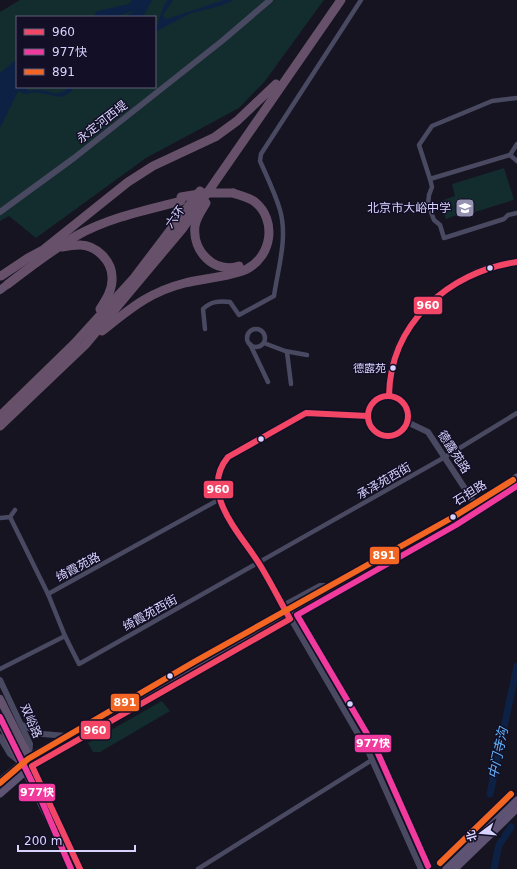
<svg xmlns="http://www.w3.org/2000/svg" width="517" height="869" viewBox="0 0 517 869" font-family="'DejaVu Sans','Noto Sans SC',sans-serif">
<rect width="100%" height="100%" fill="#161421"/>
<g fill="#132c2d" fill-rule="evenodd">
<path d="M20,0H324L265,81L239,108L146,158L36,238L9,216L0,221V12ZM17,17H155V87H17Z"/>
<path d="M504,168L514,200L462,216L460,211V214L446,219L443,210L458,206L443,209L441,201L455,196L452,184Z"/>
<path d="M162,701L170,711L100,752H93L88,743Z"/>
</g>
<g fill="#0d2144">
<path d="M132,0H152L143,17H123L135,11H133L114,17H93L97,11L129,4Z"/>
<path d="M168,0H173L163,15L164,18L167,19L224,0H234L220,6L191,13L155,32L164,5Z"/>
<path d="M17,59V87H26L27,90C31,91 35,90 40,90C54,92 57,98 69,87H73L72,91L62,97L34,92L26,94L18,91L0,128V73Z"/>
</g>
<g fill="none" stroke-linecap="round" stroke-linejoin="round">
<g stroke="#0d2144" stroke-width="7">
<path d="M490,794L517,666"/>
<path d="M494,869L499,845L511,827"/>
</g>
<g stroke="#4a4962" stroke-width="4.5">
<path d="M517,98L492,101L432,126L419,145L430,179L510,155L517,144"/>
<path d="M510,155L517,161"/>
<path d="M430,179L432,187L429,195L428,204L434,220L440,225L444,238L504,219L508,215L517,213"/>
<path d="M205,329L203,309C211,301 219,301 230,302L239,315L274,296C278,268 288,238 280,210C275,193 267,177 260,161L261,154L361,0"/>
<circle cx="256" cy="338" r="9"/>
<path d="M264,343L285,351L307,355"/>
<path d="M250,344L268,382"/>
<path d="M287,352L291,384"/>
<path d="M10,517L48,594"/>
<path d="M0,518L10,517L15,510"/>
<path d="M65,636L79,664L445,457L517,413"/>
<path d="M0,669L65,636L48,594L220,499"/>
<path d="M198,869L372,760"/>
</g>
<g stroke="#4a4962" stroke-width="6">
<path d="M0,212L74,158L222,41L270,0"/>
<path d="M389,396C389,382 390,367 395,354C412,308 467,264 517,262"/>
<circle cx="388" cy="416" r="20"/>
<path d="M368,416L306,413L300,415L228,457C221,466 217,474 217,485C217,506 247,546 259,564L369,753L421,869"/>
<path d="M407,422L428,432L475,504"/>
<path d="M283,606L320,586H331"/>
<path d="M0,680L30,744L29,756"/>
<path d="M22,725L43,734L66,736"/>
<path d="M0,737L10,754L20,762"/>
</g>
<g stroke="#575674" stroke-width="7">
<path d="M32,766L80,869"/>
<path d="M25,771L73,869"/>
</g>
<g stroke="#5e5373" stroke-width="7">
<path d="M0,781L29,757L452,518L517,477"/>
<path d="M0,794L32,766L198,669L459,523L517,487"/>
<path d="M446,869L517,800"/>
<path d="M455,869L517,809"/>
</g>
<g stroke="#62526e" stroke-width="8">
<path d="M0,290L8,284"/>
<path d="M0,699L29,757"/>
<path d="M0,721L21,763"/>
</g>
<g stroke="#67516a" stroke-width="9">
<path d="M206,203C202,210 196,218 195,226C192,251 214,274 239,266"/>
<path d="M62,247C67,246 74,245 80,245C96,245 112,261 112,277C113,289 106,300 100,309"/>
<path d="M1,276L28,258L43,250L128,182L153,166L215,137L237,121L276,84"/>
<path d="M8,284C30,267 52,250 76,236C108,218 146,210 181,201"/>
<path d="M102,331C130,309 149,292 185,283C201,279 234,276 247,269C272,256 277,220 255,202C248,197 241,196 233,193"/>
<path d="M0,416L74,344L134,278L200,191"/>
<path d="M0,426L85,345L183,228L341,0"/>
</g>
<path stroke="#67516a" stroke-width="9" d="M181,197L205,193H233"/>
<defs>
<g id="bus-1">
<path d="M389,396C390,324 448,272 517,262"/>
<circle cx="388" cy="416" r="20"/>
<path d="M80,869L32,766L290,619C280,601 271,583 260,565C241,534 198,493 228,457L306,413L368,416"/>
</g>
<g id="bus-2">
<path d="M0,717L43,804L71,869"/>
<path d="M428,866L376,749L297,615L456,525L517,486"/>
</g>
<g id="bus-3">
<path d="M0,783L28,759L194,662L455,516L513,480"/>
<path d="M440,863L511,794"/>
</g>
</defs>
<use href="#bus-1" stroke="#130f26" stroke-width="9"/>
<use href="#bus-2" stroke="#130f26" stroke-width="9"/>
<use href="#bus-3" stroke="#130f26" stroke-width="9"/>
<use href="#bus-1" stroke="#f34667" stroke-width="6"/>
<use href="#bus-2" stroke="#f13a9d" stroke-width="6"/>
<use href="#bus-3" stroke="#f26522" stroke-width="6"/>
</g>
<defs>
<symbol id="school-square" viewBox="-11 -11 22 22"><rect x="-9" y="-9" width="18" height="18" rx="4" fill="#9591b1" stroke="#130f26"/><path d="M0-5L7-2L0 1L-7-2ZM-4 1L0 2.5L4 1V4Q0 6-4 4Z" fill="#fff"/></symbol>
</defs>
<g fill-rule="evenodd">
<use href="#school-square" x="454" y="197" width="22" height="22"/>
</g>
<g fill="#d9d4ff" stroke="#130f26" stroke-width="1.5">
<circle cx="490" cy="268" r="3.5"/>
<circle cx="393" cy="368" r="3.5"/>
<circle cx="261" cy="439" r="3.5"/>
<circle cx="453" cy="517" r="3.5"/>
<circle cx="170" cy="676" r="3.5"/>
<circle cx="350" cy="704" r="3.5"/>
</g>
<g text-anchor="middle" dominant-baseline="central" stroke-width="3" stroke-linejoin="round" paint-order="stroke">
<g font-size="11" fill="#d9d4ff" stroke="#130f26" text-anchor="end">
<text x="386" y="368">德露苑</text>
</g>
<g font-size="12" fill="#d9d4ff" stroke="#130f26">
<text transform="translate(102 122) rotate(-38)">永定河西堤</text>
<text transform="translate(175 217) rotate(-54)">六环</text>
<text transform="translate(454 452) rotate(57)">德露苑路</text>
<text transform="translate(384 481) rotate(-30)">承泽苑西街</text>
<text transform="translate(470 493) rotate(-32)">石担路</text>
<text transform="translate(78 567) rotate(-28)">绮霞苑路</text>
<text transform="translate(150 613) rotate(-29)">绮霞苑西街</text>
<text transform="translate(31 721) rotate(67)">双峪路</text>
</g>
<g font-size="12" fill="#d9d4ff" stroke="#130f26" text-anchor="end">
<text x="451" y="208">北京市大峪中学</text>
</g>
<g font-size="13" font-style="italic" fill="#62b6ff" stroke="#130f26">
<text transform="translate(498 753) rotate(-78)">中门寺沟</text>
</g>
</g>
<g stroke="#130f26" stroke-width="1.5">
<rect x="413" y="296" width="30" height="19" rx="4" fill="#f34667"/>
<rect x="203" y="480" width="31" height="19" rx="4" fill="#f34667"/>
<rect x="369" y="546" width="31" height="19" rx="4" fill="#f26522"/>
<rect x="110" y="693" width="30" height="19" rx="4" fill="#f26522"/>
<rect x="80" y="720" width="31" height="20" rx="4" fill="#f34667"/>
<rect x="354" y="734" width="38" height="19" rx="4" fill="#f13a9d"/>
<rect x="18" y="783" width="38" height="19" rx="4" fill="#f13a9d"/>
</g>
<g font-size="11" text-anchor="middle" font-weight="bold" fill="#fff">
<text x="428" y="309">960</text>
<text x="218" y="493">960</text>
<text x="384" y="559">891</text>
<text x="125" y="706">891</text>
<text x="95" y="734">960</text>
<text x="373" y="747">977快</text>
<text x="37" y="796">977快</text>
</g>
<rect x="16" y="16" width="140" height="72" fill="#130f26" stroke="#625e7d"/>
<rect x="24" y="29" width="20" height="6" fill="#f34667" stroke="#625e7d"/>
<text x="52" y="36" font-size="12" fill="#d9d4ff">960</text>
<rect x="24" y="49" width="20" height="6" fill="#f13a9d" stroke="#625e7d"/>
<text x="52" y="56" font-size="12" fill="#d9d4ff">977快</text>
<rect x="24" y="69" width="20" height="6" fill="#f26522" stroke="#625e7d"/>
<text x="52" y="76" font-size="12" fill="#d9d4ff">891</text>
<g transform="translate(481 833) rotate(254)" stroke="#130f26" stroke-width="3" paint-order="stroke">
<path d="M0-3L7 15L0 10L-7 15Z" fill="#d9d4ff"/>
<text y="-6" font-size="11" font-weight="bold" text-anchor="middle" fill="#d9d4ff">北</text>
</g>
<path d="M18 845v6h117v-6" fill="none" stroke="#d9d4ff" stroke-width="2"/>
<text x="24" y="845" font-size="12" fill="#d9d4ff" stroke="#130f26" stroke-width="3" paint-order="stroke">200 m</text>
</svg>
